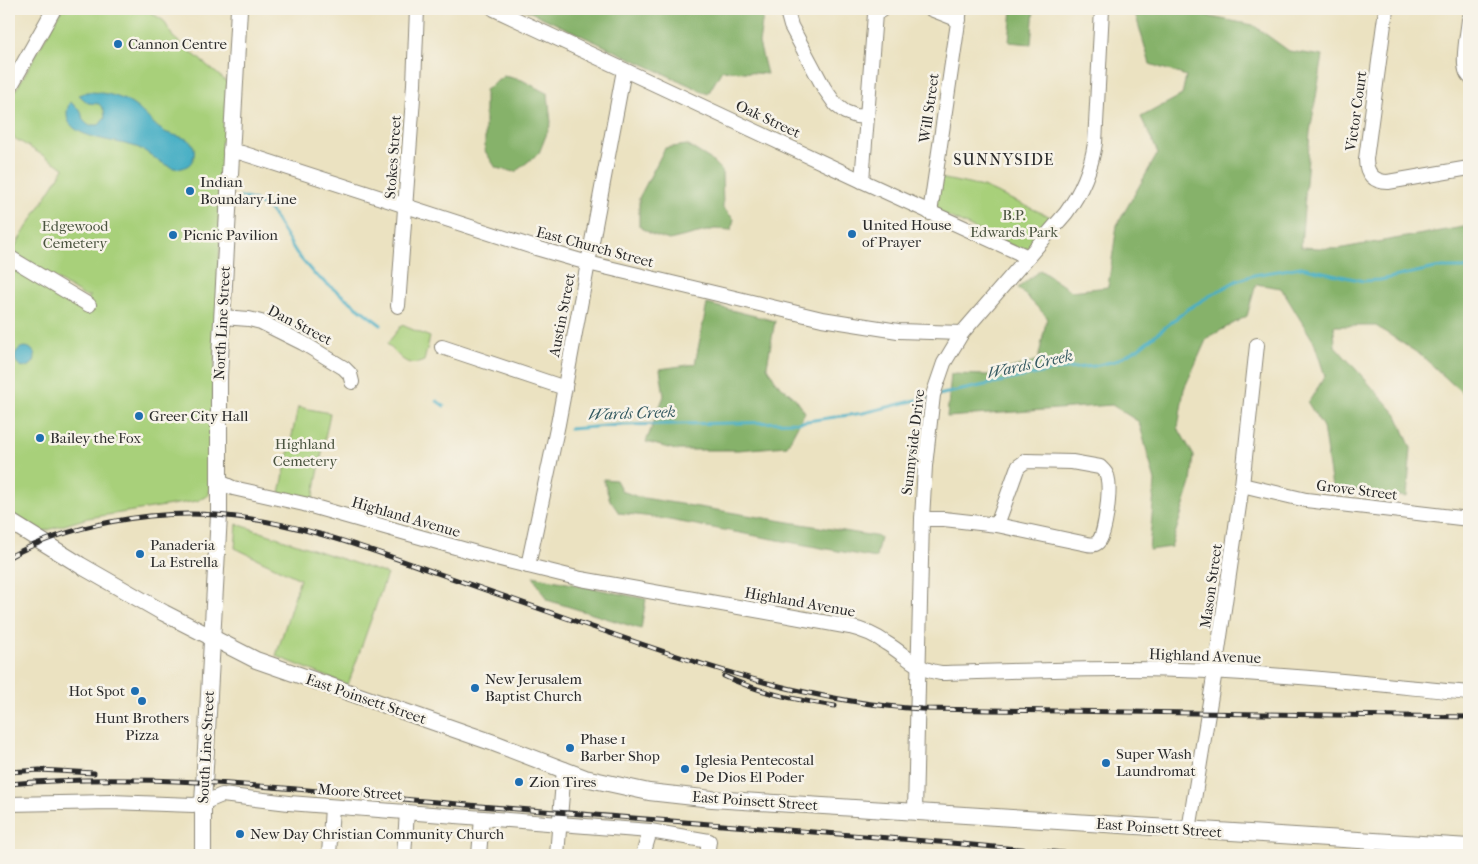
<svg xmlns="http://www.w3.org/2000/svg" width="1478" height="864" viewBox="0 0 1478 864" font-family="'IM FELL French Canon',serif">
<rect width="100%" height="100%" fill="#f7f3e8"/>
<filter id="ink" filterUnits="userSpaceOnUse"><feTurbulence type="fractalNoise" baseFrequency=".02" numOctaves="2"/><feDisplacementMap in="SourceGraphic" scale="10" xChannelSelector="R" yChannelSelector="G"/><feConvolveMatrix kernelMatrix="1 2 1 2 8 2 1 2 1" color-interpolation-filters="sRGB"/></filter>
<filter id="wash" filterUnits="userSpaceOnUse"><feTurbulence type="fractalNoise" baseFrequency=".0096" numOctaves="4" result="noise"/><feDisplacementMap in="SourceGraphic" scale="20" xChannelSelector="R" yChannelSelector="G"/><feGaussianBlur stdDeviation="1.12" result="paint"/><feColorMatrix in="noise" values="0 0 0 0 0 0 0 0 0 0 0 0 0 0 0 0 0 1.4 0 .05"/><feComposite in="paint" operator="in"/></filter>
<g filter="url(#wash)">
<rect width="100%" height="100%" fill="#ebe2c1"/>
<g fill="#a8d07a" stroke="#6a7e52">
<path d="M62,9H146L164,21L173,37L227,82L209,495L197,501L88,518L41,532L9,512V266L83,309L90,296H84L12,251L64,168L9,135V102Z"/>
<path d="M940,178L983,187L1051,217L1028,248L1019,249L934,210Z"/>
<path d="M402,325L430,337L424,361C406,369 400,356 387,344Z"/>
<path d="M298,407L330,413L313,499L280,493Z"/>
<path d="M237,524L387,574L348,685L276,656L300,579L235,548Z"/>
</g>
<g fill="#86b26a" stroke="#586e4a">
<path d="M524,9H704C724,13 743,9 764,9L759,43L767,74L722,70L708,94Z"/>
<path d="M1012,9H1034L1031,44L1009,42Z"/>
<path d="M1145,9H1193L1211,17L1253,25L1289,51L1323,56L1310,132L1301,247L1337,249L1469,226V399L1422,356L1376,326H1334L1335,346L1397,415L1411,448L1407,497L1332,487L1323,427L1308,403L1325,376L1314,342L1281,288L1256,284L1247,316L1207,338L1184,389L1178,428L1194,456L1191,483L1171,547L1149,550L1155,481L1139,422L1112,405L947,417L951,374L987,375L1038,360L1047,317L1018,288L1040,270L1071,291L1108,287L1117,225L1158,153L1141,117L1182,95L1186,76L1150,64L1135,13Z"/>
<path d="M504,76L522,80L548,94L551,123L539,153L515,172L496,168L485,151V90Z"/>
<path d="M687,145L710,159L722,171L723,208L734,219L731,230L715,229L669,240L651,234L639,226V198L665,148Z"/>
<path d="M707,304L775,321L767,366L776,382L795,398L805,412L787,446L738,450H676L646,442L664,396L660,369L695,364Z"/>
<path d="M603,479L616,480L622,491L638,497L880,537L876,558L653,517L619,513L610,500Z"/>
<path d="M533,576L646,599L641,629L547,600Z"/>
</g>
<g fill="#46afc5" stroke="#386d78">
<path d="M87,92C108,92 128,98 143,113C150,119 155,126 163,131C175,138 198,135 194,156C193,161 190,165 185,167C171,174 153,155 141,149C119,138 52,141 70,102L81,111L83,120L88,125H99L105,118L104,110L99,104L88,103L79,95Z"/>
<circle cx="25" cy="357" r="10"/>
</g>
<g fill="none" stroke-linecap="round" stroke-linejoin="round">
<g stroke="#46afc5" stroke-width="3">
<path d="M241,197L253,200L270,210L297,254L314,274L381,325"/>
<path d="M938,395L1055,370L1094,366L1115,361L1139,348L1188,309L1211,295L1236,281L1254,275L1301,267L1363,281L1380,280L1435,268H1469"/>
<path d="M437,401L444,406"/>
<path d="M570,429L619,425L800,422L863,413L929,397"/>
</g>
</g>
</g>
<g filter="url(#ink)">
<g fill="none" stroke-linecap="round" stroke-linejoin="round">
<defs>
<g id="minor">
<path d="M494,9L862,181L1028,257"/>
<path d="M790,9L788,15L791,26L824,88L836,105L845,112L856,116L867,117"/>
<path d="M931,9L959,20"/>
<path d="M1386,9L1366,159C1366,174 1374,182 1388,182L1469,168"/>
<path d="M1469,19C1468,32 1460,68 1469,76"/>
<path d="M9,89L54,9"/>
<path d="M230,151L242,153L536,248L588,263L822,319L898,331L962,333"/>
<path d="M862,181L875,14L883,9"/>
<path d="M930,213L960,9"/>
<path d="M9,257L89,305"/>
<path d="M398,306L414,84L417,9"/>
<path d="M222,317L249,319L261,322L303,343L344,368L350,374L352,382"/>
<path d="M442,347L565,388"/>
<path d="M1026,461L1072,462L1100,467C1103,470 1106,472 1107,476C1111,487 1106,534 1098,542C1095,545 1091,545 1087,544L997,525L1017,469L1019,466Z"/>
<path d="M218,481L233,488L304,504L480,554L581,579L850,627C863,630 875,635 886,643C908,656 914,669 941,673C1021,671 1100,667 1179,670C1276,673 1373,684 1469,693"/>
<path d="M1242,485L1306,500L1469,519"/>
<path d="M922,519H944L997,525"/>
<path d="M528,566L558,424L624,70"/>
<path d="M9,804L111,802L193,805L203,803L222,795L289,803L650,831L709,841L707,855"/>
<path d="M915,811L922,519L925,466L933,395L944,363L962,333L1066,213C1082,191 1091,170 1095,143L1102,9"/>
<path d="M1189,830L1215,671L1242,485L1257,345"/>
<path d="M329,855L332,807"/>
<path d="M404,855L407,812"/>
<path d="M479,855L482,818"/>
<path d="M557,855L564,769"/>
<path d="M643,855L650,831"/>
</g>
<g id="major">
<path d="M9,521L80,565L164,613L256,660L494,743L585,778L649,792L712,799L1469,847"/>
<path d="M203,855V803L219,515V376L239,9"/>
</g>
</defs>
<use href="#minor" stroke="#8b8676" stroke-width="16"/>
<use href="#major" stroke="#8b8676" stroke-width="18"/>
<use href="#minor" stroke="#fff" stroke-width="14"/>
<use href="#major" stroke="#fff" stroke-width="16"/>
<defs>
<g id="rail">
<path d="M9,557C68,525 149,510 216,515C292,520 366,548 437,573C498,594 560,616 621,637C719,671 818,703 922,709L1469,717"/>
<path d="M724,676C760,693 797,700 835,706"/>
<path d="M9,772L40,770L94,773"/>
<path d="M9,784C170,770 332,794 492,807C624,818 757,827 889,838C956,843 1023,850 1089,855"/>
</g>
</defs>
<use href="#rail" stroke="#2b2b2b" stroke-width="5"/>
<use href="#rail" stroke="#f7f3e8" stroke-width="3" stroke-dasharray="9" stroke-linecap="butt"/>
</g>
</g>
<g fill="#1f6fb2" stroke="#f7f3e8" stroke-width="2">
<circle cx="118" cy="44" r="5"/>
<circle cx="190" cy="191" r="5"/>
<circle cx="852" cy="234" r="5"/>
<circle cx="173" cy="235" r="5"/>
<circle cx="139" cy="416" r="5"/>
<circle cx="40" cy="438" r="5"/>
<circle cx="140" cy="554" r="5"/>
<circle cx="475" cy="688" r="5"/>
<circle cx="135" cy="691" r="5"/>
<circle cx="142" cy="701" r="5"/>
<circle cx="570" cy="748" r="5"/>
<circle cx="1106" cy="763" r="5"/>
<circle cx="685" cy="769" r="5"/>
<circle cx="519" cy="782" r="5"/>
<circle cx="240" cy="834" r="5"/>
</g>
<g text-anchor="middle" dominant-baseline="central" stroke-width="5" stroke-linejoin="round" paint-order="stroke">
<g font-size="15" fill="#2b2b2b" stroke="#f7f3e8" text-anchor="start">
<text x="128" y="44">Cannon Centre</text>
<text x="200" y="182">Indian<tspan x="200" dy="17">Boundary Line</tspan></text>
<text x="862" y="225">United House<tspan x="862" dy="17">of Prayer</tspan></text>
<text x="183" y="235">Picnic Pavilion</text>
<text x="149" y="416">Greer City Hall</text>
<text x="50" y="438">Bailey the Fox</text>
<text x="150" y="545">Panaderia<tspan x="150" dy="17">La Estrella</tspan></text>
<text x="485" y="679">New Jerusalem<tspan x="485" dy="17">Baptist Church</tspan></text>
<text x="125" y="691" text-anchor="end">Hot Spot</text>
<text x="142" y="718" text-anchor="middle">Hunt Brothers<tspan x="142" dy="17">Pizza</tspan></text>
<text x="580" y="739">Phase 1<tspan x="580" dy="17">Barber Shop</tspan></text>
<text x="1116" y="754">Super Wash<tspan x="1116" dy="17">Laundromat</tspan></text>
<text x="695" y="760">Iglesia Pentecostal<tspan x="695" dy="17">De Dios El Poder</tspan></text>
<text x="529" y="782">Zion Tires</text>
<text x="250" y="834">New Day Christian Community Church</text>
</g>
<g font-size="15" fill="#2b2b2b" stroke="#f7f3e8">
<text transform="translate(929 108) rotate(-82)">Will Street</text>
<text transform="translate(1356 111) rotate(-82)">Victor Court</text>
<text transform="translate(768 119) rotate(25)">Oak Street</text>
<text transform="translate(393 157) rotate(-86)">Stokes Street</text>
<text transform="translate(595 247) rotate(15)">East Church Street</text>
<text transform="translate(562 315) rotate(-79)">Austin Street</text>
<text transform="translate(222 323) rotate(-87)">North Line Street</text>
<text transform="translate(300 325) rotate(27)">Dan Street</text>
<text transform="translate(913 442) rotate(-83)">Sunnyside Drive</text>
<text transform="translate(1357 490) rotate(7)">Grove Street</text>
<text transform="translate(406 517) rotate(16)">Highland Avenue</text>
<text transform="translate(1211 586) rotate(-82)">Mason Street</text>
<text transform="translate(800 602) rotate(10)">Highland Avenue</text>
<text transform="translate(1205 656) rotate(2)">Highland Avenue</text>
<text transform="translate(366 699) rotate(19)">East Poinsett Street</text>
<text transform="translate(206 747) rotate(-87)">South Line Street</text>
<text transform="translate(360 792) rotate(4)">Moore Street</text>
<text transform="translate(755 801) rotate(4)">East Poinsett Street</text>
<text transform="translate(1159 828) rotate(4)">East Poinsett Street</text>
</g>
<g font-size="15" fill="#4a543f" stroke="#f7f3e8">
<text x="1014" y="215">B.P.<tspan x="1014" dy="17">Edwards Park</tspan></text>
<text x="75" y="226">Edgewood<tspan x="75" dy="17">Cemetery</tspan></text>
<text x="305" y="444">Highland<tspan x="305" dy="17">Cemetery</tspan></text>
</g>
<g font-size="16" letter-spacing="1" fill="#2b2b2b" stroke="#f7f3e8">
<text x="1004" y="159">SUNNYSIDE</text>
</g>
<g font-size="16" font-style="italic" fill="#345961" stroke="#f7f3e8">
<text transform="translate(1030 364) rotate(-12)">Wards Creek</text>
<text transform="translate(632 413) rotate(-2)">Wards Creek</text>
</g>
</g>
<rect width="1478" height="864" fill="none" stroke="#f7f3e8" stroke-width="30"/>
</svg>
